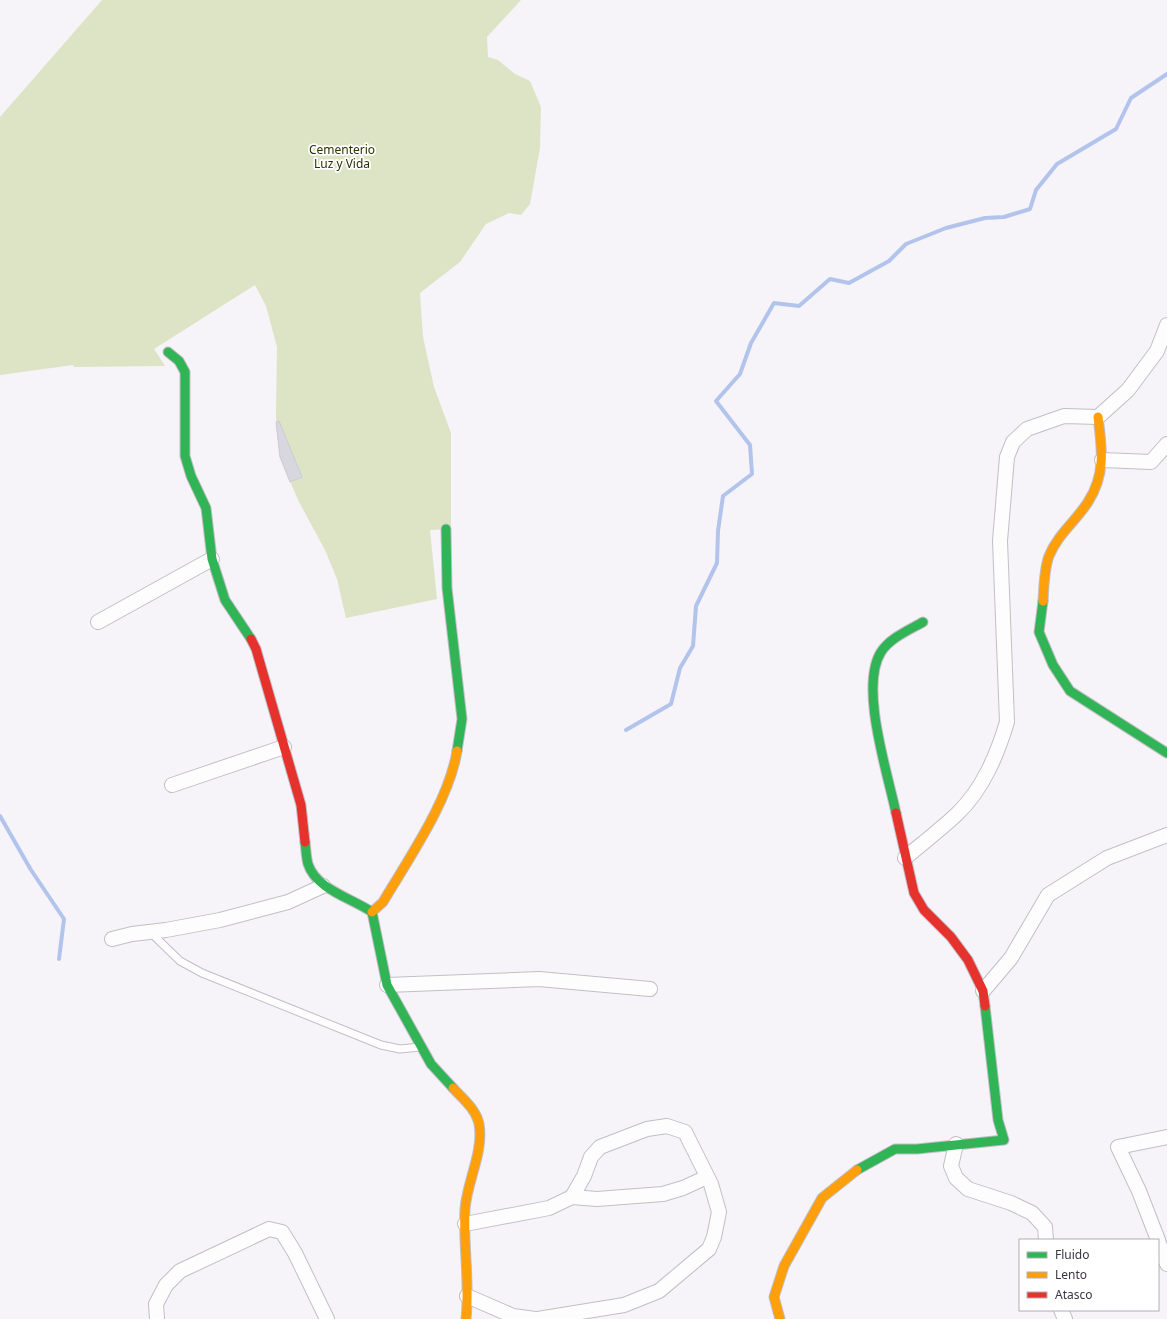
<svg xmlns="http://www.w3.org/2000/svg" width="1167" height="1319" viewBox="0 0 1167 1319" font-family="'Noto Sans',sans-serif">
<rect width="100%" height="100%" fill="#f6f4f9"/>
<path fill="#dde3c5" d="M102,0H521L487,37L488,57L498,60L515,74L530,81L541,107L540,148L530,204L521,215L509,213L486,224L460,262L420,293L423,337L434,387L451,433V529L430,530L437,599L346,618L337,579L325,550L298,500L280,457L276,417L277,347L266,306L255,285L154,349L165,366L74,367L73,365L0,375V117Z"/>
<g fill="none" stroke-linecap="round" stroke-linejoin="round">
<g stroke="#b2c4ec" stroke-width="4">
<path d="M626,730L671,704L680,668L693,646L696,606L717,563L718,531L723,496L752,474L750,445L716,401L740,374L751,343L774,303L799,306L830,279L849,283L889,261L906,244L946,228L985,218L1004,217L1030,209L1036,190L1057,164L1116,129L1131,98L1167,74"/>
<path d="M0,816L31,870L64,919L59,959"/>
</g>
</g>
<path fill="#d8d7e0" stroke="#cccbd3" d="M279,421L302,477L290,482L280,457L276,422Z"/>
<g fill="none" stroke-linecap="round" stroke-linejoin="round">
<defs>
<path id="lane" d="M150,932L180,961L202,973L381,1045L400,1049L420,1047"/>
<g id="street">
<path d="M1102,460L1151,462L1167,444"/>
<path d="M98,622L212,559"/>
<path d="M172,785L284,747"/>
<path d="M905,858C923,843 941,829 957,814C983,789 997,755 1007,722L1000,541L1007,457L1013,442L1027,429L1064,416L1098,417L1128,390L1157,351L1167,325"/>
<path d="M112,939L132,934L166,930L220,920L288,902L323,886"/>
<path d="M387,985L539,979L650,989"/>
<path d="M983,991L1011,958L1048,895L1107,858L1167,835"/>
<path d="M956,1144L951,1166L956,1178L968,1189L1011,1203L1032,1213L1045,1227L1046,1240"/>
<path d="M465,1224L549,1208L572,1197L597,1199L663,1194L683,1188L707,1177"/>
<path d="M1158,1240L1139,1191L1118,1147L1167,1137"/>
<path d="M1158,1241L1167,1264"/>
<path d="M467,1296L513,1316L535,1319"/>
<path d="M1061,1310L1065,1319"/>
<path d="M157,1319L156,1304L166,1285L180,1271L269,1229L282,1232L295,1253L327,1319"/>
<path d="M538,1319L624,1305L659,1291L709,1249L714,1237L719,1212L711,1184L685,1132L667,1126L647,1129L600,1147L591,1157L584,1176L572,1197"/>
</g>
<g id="fast">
<path d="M168,352L179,361L185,372V456L191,476L206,508L212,559L225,600L251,639"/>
<path d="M446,529L447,588L462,719L457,751"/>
<path d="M1043,601L1039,632L1053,665L1070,691L1167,753"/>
<path d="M896,813C888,774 859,687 881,652C890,638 909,630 923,622"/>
<path d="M305,842C306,849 306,857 308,864C316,889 351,898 372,912L387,985L431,1064L453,1088"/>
<path d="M857,1170L895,1149H917L1004,1140L998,1120L985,1006"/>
</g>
<g id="slow">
<path d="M1043,601C1044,587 1044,569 1049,556C1058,534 1076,521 1088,502C1106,474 1102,448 1098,417"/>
<path d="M372,912L383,902C409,858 449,801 457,751"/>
<path d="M453,1088C463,1099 476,1109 479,1124C484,1152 467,1181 465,1209C463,1245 470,1282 466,1319"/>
<path d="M780,1319L774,1297L784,1266L822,1198L857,1170"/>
</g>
<g id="jam">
<path d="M251,639L256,649L301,805L305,842"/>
<path d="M896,813L914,893L924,910L951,937L968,960L983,991L985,1006"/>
</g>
</defs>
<use href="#lane" stroke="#c2bec6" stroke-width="9"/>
<use href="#street" stroke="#c2bec6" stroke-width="16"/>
<use href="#fast" stroke="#c2bec6" stroke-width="11"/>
<use href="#slow" stroke="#c2bec6" stroke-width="11"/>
<use href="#jam" stroke="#c2bec6" stroke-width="11"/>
<use href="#lane" stroke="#fefdfe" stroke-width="7"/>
<use href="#street" stroke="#fefdfe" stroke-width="14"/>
<use href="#fast" stroke="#30b455" stroke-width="9"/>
<use href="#slow" stroke="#ff9f0a" stroke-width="9"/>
<use href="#jam" stroke="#e5322d" stroke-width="9"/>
</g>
<g text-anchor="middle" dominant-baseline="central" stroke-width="3.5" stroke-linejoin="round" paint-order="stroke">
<g font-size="12" fill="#2a3100" stroke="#fff">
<text x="342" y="149">Cementerio<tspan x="342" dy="14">Luz y Vida</tspan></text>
</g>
</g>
<rect x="1019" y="1239" width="140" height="72" fill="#ffffff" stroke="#b0aeb3"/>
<rect x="1027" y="1252" width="20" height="6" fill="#30b455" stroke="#b0aeb3"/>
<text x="1055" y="1259" font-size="12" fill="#3a3542">Fluido</text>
<rect x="1027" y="1272" width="20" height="6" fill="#ff9f0a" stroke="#b0aeb3"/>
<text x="1055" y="1279" font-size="12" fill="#3a3542">Lento</text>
<rect x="1027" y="1292" width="20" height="6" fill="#e5322d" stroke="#b0aeb3"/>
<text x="1055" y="1299" font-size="12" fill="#3a3542">Atasco</text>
</svg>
